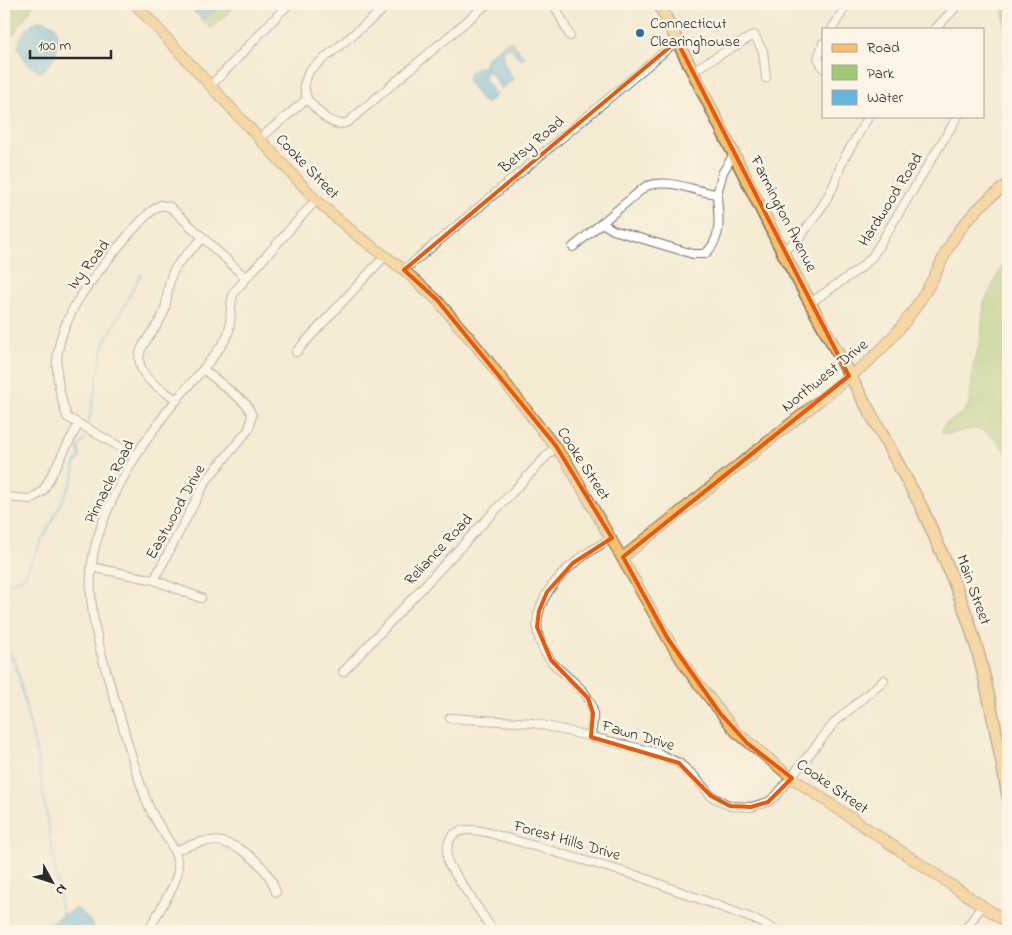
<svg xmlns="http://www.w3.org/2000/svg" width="1012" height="935" viewBox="0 0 1012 935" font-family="'Indie Flower',sans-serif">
<rect width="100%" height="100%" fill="#fcf5e5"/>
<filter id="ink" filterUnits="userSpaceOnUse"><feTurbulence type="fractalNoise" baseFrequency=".02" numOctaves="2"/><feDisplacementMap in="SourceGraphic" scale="10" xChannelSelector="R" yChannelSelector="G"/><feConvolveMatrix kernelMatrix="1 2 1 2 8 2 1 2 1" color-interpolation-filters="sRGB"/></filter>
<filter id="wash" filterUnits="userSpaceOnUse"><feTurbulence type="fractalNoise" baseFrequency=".0096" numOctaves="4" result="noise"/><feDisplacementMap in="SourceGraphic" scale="20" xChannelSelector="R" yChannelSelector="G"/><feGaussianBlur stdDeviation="1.12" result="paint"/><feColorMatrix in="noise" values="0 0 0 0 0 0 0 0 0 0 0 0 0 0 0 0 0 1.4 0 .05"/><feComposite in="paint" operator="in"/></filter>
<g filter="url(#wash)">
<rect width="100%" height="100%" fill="#f5ebd3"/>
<g fill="#a0c975" stroke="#667a50">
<path d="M4,4H34L4,48Z"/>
<path d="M186,4H238L211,29Z"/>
<path d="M1003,4H1008V47Z"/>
<path d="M1008,254V454C1000,446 989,430 977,429C967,428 956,435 941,433L944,425L964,412L970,402L973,367L981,338L984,303Z"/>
</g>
<g fill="#64b6df" stroke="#487085">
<path d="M186,4H222L208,16L200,18Z"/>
<path d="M43,20L55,26C62,41 56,63 41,72C32,70 21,57 18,47C20,35 30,21 43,20Z"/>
<path d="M507,41L512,42L525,57L520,59L510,48L502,50L504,63L513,80L503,88H500L490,72H485L484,78L496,95L487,103L483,102L467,80C468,72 475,66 484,67L487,58Z"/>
<path d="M76,908L87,917L97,931H45L50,922Z"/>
</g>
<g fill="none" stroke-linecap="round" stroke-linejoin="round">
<g stroke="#64b6df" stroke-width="2">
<path d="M89,421L104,344L141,274"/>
<path d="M4,585L23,578L73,479L75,464L80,457L78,448L85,439"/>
<path d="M4,644L16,664L38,760L62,915"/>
</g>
</g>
</g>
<g filter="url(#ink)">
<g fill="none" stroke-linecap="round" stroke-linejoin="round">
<defs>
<g id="minor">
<path d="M554,4L570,36"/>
<path d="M832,29L847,4"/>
<path d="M935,29L959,4"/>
<path d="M823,43L818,58L823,68"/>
<path d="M692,71L754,35L763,51L766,78"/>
<path d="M211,85C238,59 262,30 289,4"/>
<path d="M307,99C318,110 331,130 348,122L487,4"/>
<path d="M259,139L307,99L304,85L309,71L390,4"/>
<path d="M602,223L613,230L693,254H705C724,237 718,217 717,194"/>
<path d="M573,247L646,186C670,178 692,191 717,194L723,172L734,154"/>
<path d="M782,251L799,239L823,205L833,187L843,160L869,116"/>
<path d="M404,270L677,41"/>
<path d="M810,303L858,270L872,257L958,116"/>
<path d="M296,352L384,257"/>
<path d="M177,400C166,392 148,383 142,370C130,347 160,330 165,309C168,297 167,284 173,272C178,260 194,248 203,238"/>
<path d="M136,456L67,417C60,396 53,368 59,346C61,333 73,307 80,297C93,278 143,212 161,205L170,207L245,277"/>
<path d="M4,497L31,499L43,491L78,425"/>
<path d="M91,567L154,580L201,598"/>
<path d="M154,580L206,481L249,429L252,415L246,404L203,369"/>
<path d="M343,672L556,446"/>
<path d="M450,718L534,723L658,753L679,763L694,776L711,796L730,806L751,807L768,802L776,796L835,722L884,680"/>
<path d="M591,737C591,729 594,721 593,714C592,690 564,677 551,661C510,608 570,561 612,538"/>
<path d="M174,851C185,847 196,842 208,841C237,839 268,865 276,892"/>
<path d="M4,930V931"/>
<path d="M149,931C156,913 176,888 178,870C179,848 158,828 150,809C137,779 129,747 120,716C103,660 80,601 96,543C111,490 143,441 177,399C194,379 213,360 227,337C233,323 228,307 234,292L316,200"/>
<path d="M493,931L448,863C443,832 459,826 486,832L638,876L759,921L777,931"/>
<path d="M964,931L982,906"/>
</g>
<g id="major">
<path d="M135,4L316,200L354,233L404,270L437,300L478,348L567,462L668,639L689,672L736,732L792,778L1008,923"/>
<path d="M623,557L868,362C891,341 910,318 926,291C934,278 940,264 947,250C962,222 982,202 1008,184"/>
</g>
<path id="highway" d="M659,4L782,251L921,506C944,557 968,610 981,664C992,707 1000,752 1008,796"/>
</defs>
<use href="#minor" stroke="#726e66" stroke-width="10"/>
<use href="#major" stroke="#726e66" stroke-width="12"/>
<use href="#highway" stroke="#726e66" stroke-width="14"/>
<use href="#minor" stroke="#fff" stroke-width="8"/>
<use href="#major" stroke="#f8bf6c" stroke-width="10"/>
<use href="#highway" stroke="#f8bf6c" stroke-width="11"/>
</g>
</g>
<path d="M0 0H1012V935H0ZM677,41L849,376L623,557L668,639L720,713L747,743L792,778L768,802L751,807L730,806L711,796L679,763L591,737L593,713L588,698L551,660L537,627L539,611L547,592L573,563L612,538L556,446L437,300L404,270Z" fill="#f5ebd3" fill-opacity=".55" fill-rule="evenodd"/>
<path fill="none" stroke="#e8590c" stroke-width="4" stroke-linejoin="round" d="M677,41L849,376L623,557L668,639L720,713L747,743L792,778L768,802L751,807L730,806L711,796L679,763L591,737L593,713L588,698L551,660L537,627L539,611L547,592L573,563L612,538L556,446L437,300L404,270Z"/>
<circle fill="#1f6fb2" stroke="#fcf5e5" stroke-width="2" cx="640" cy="33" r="5"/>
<g text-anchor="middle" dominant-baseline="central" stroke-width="5" stroke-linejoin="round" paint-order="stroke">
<g font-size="16" fill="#2b2b2b" stroke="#fcf5e5" text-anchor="start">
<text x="650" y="24">Connecticut<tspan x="650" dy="18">Clearinghouse</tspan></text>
</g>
<g font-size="16" fill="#2b2b2b" stroke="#fcf5e5">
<text transform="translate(532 145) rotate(-40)">Betsy Road</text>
<text transform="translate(307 167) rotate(46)">Cooke Street</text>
<text transform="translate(891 200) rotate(-58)">Hardwood Road</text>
<text transform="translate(783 214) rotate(63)">Farmington Avenue</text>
<text transform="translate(89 265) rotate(-52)">Ivy Road</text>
<text transform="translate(825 376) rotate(-39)">Northwest Drive</text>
<text transform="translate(583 464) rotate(57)">Cooke Street</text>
<text transform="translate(110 482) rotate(-63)">Pinnacle Road</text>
<text transform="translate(176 512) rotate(-61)">Eastwood Drive</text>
<text transform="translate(439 550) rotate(-47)">Reliance Road</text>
<text transform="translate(973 590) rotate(70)">Main Street</text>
<text transform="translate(638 736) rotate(16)">Fawn Drive</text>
<text transform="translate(832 787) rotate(35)">Cooke Street</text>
<text transform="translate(567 841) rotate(16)">Forest Hills Drive</text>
</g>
</g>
<rect width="1012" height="935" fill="none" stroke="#fcf5e5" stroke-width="20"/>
<rect x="822" y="28" width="162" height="90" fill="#fcf5e5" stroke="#a8a49b"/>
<rect x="832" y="44" width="25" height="8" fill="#f8bf6c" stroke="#a8a49b"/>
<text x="867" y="52" font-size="15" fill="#2b2b2b">Road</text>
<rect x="832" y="65" width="25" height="15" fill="#a0c975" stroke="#a8a49b"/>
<text x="867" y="78" font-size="15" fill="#2b2b2b">Park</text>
<rect x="832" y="90" width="25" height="15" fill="#64b6df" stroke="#a8a49b"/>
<text x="867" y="102" font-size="15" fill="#2b2b2b">Water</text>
<g transform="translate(52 882) rotate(130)" stroke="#fcf5e5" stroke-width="4" paint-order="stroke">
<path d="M0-4L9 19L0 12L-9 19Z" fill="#2b2b2b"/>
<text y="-8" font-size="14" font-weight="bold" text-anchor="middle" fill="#2b2b2b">N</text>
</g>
<path d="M30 50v8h81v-8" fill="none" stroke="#2b2b2b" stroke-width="2.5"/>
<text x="38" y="50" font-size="15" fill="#2b2b2b" stroke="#fcf5e5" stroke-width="4" paint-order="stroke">100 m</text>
</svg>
